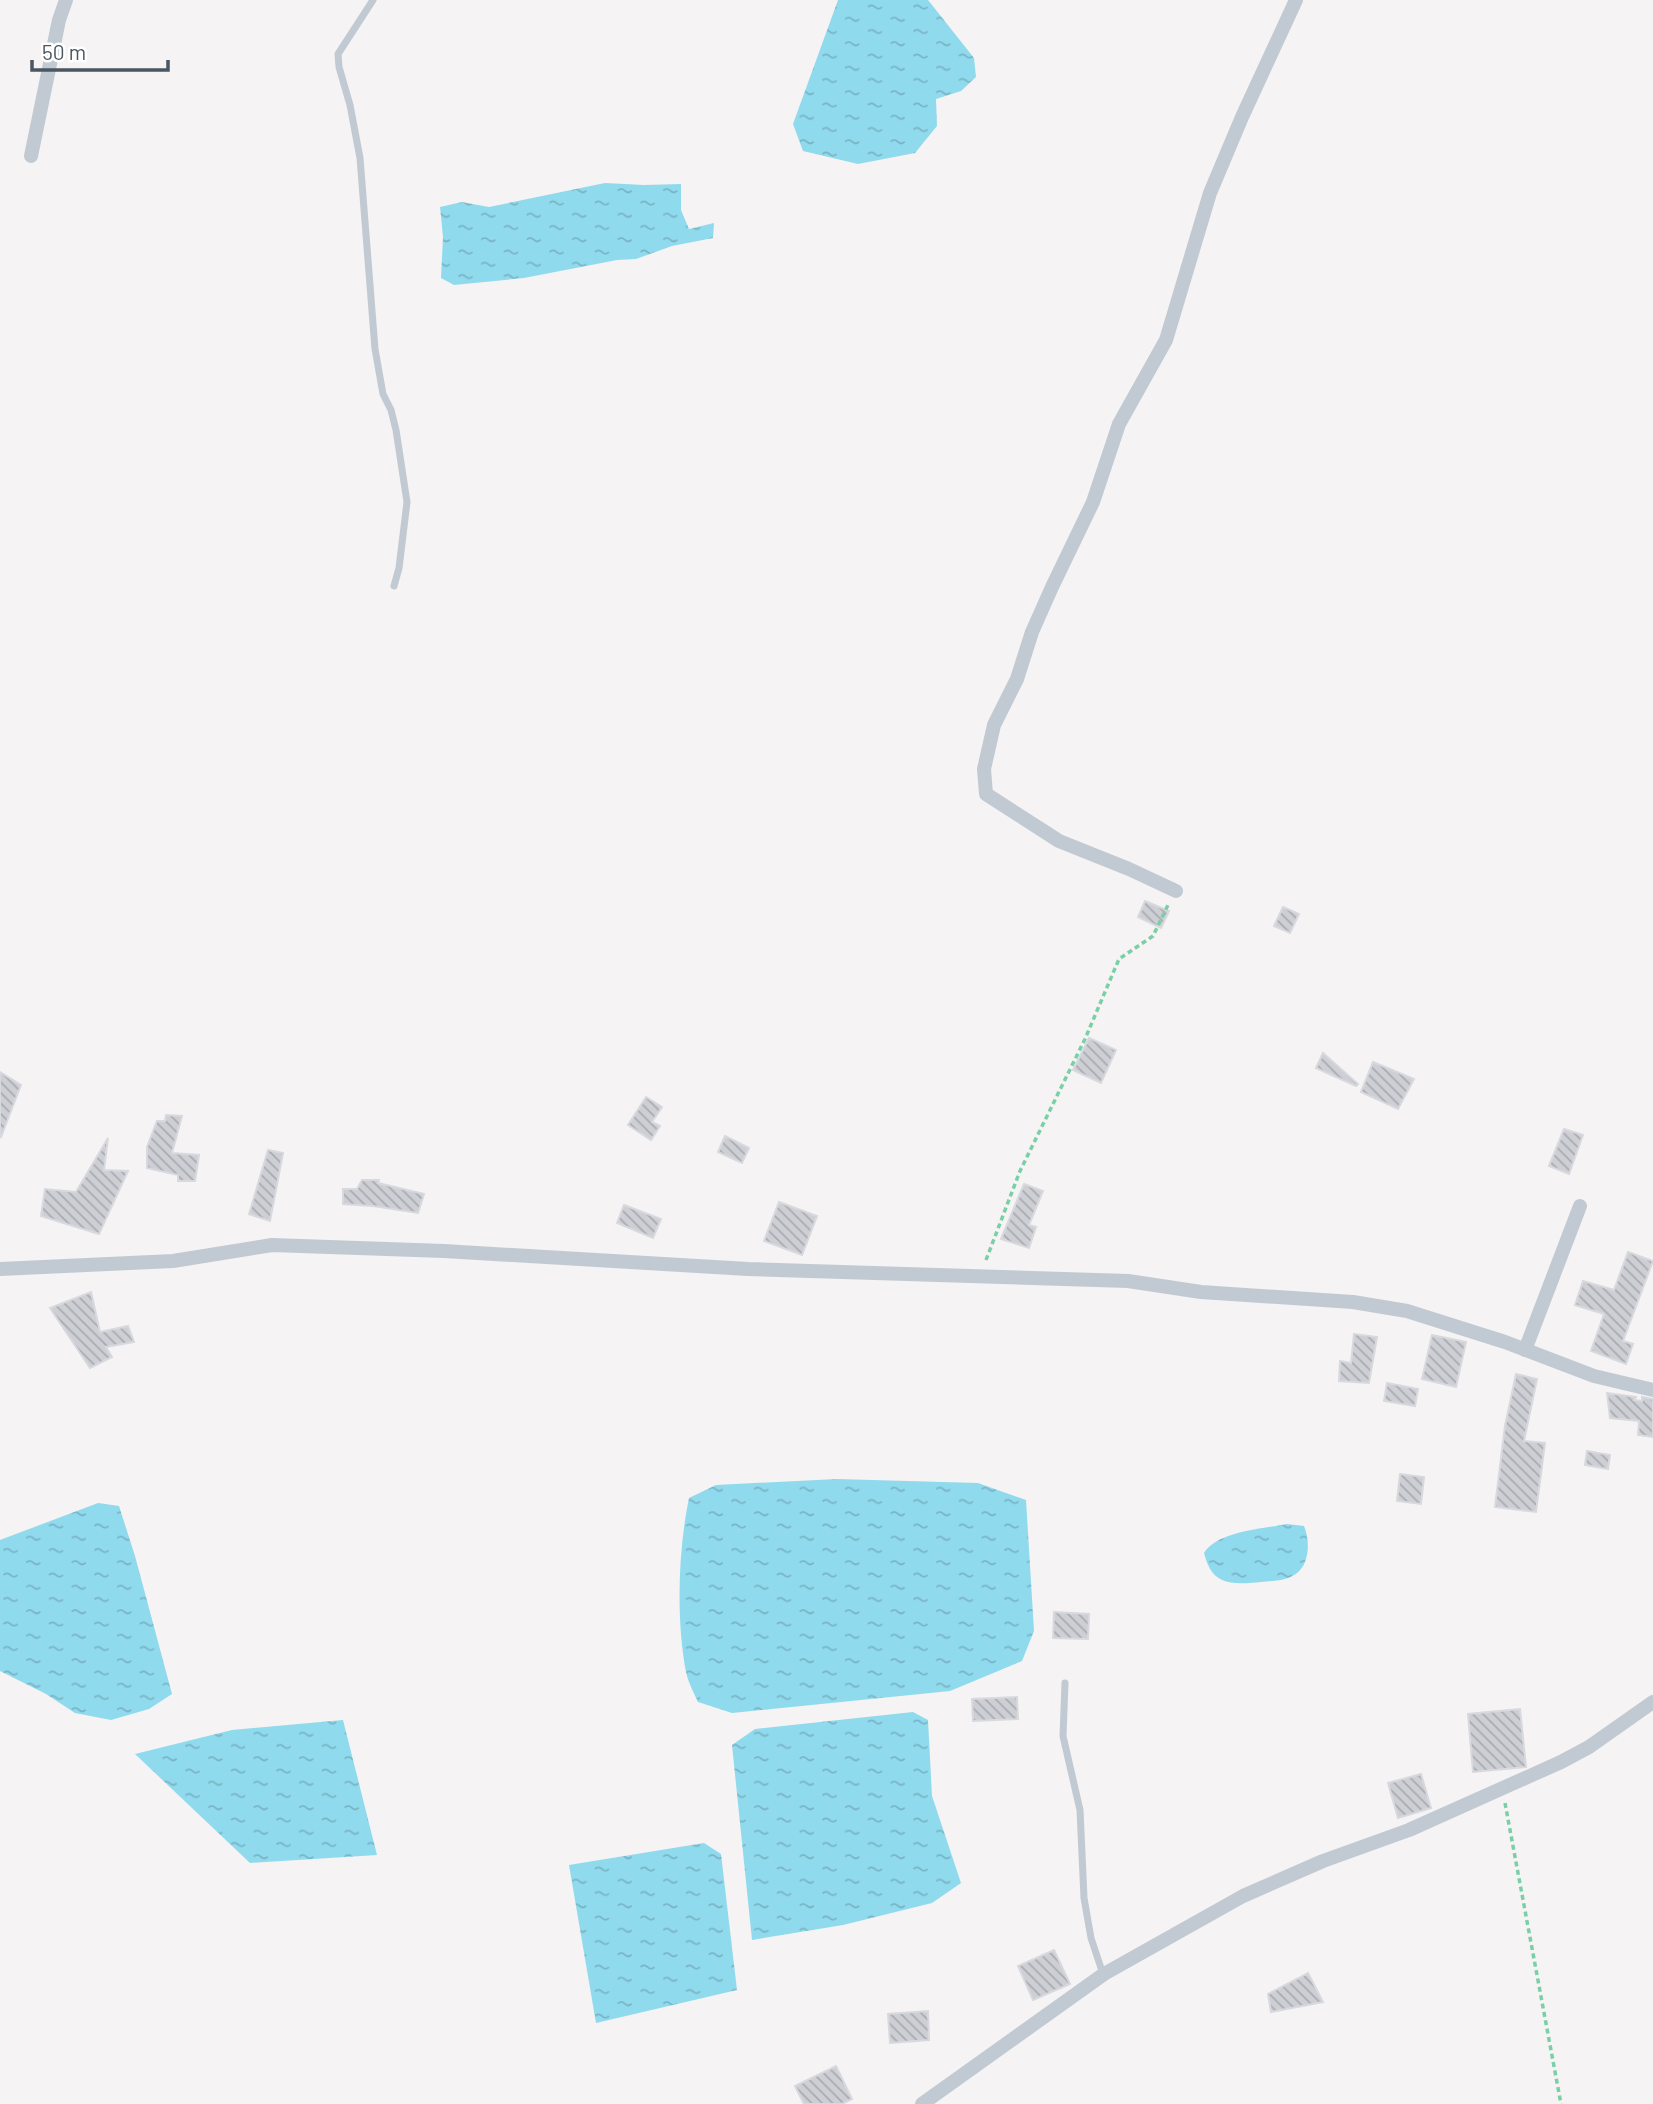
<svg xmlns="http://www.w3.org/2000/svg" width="1653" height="2104" viewBox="0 0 1653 2104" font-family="Barlow,sans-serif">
<defs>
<pattern id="water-ripples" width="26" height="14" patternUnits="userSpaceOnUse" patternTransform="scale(1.75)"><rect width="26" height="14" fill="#90daee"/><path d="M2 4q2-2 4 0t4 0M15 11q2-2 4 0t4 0" fill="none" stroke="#78b4c4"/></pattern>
<pattern id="building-back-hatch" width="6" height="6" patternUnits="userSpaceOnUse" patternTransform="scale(1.75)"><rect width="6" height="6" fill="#cdcfd5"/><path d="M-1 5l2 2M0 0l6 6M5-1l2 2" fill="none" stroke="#a8abb0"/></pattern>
</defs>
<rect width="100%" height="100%" fill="#f5f3f3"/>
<g fill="url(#water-ripples)">
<path d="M838,0H928L974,58L976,77L961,91L936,99L937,126L915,153L858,164L803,151L793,124Z"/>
<path d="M605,183L644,185L681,184V210L689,229L714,223L713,238L672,246L636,259L617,260L524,278L454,285L441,278L443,237L440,207L462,202L489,207Z"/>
<path d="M837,1479L978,1483L1026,1500L1034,1631L1022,1661L950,1691L732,1713L698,1702C694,1693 688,1682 686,1672C676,1619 678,1551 689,1498L716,1485Z"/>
<path d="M98,1503L119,1506L135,1556L172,1694L149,1709L111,1720L75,1713L46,1694L0,1671V1540Z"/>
<path d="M1287,1524L1304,1526C1311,1543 1310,1571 1288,1578C1280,1581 1269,1581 1261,1582C1250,1583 1232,1585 1222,1580C1211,1575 1207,1564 1204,1553C1218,1531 1262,1529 1287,1524Z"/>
<path d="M913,1712L928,1720L932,1796L961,1883L932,1903L843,1925L752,1940L732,1745L755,1729Z"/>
<path d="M343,1720L377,1855L250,1863L135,1754L232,1730Z"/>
<path d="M704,1843L721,1854L737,1990L596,2023L569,1865Z"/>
</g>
<g fill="url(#building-back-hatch)" stroke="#d7d9de" stroke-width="2">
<path d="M1145,901L1169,911L1161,928L1138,917Z"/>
<path d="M1283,907L1299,914L1290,933L1274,926Z"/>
<path d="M1089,1038L1116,1050L1101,1083L1073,1070Z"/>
<path d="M1323,1053L1358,1084L1356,1086L1316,1068Z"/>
<path d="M1373,1062L1414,1079L1398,1109L1361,1092Z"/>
<path d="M0,1072L21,1085L1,1137L0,1136Z"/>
<path d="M646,1097L662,1107L652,1122L660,1126L651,1140L628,1125Z"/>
<path d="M166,1115L182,1116L172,1153L199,1155L195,1181H178V1175L147,1168V1147L157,1121H165Z"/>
<path d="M1564,1129L1583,1135L1569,1174L1549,1166Z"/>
<path d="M725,1136L749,1148L742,1163L718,1152Z"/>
<path d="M108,1138L104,1170L128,1171L99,1234L41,1216L45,1189L76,1192Z"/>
<path d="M268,1150L283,1153L270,1221L249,1214Z"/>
<path d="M362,1180H379L378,1183L424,1194L418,1213L373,1206L343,1204V1189H357Z"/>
<path d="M1024,1184L1043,1191L1029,1225L1036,1227L1029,1248L1001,1239Z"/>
<path d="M779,1202L817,1216L802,1255L764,1241Z"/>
<path d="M624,1205L661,1219L653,1238L617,1223Z"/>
<path d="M1628,1252L1653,1261L1623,1341L1633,1344L1626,1364L1591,1351L1604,1314L1575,1305L1583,1281L1614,1290Z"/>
<path d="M91,1292L100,1332L128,1326L134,1342L106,1347L112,1357L90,1368L50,1308Z"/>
<path d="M1354,1334L1377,1337L1369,1383L1339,1381L1340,1361L1351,1363Z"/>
<path d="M1432,1335L1466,1342L1456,1387L1422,1379Z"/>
<path d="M1516,1374L1537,1379L1524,1441L1545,1443L1536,1512L1495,1507L1505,1426Z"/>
<path d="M1387,1383L1418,1389L1415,1406L1384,1401Z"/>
<path d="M1607,1393L1636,1397L1634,1400L1642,1401V1397L1653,1399V1437L1638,1435L1639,1421L1610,1418Z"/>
<path d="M1587,1451L1610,1455L1608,1469L1585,1465Z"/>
<path d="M1400,1474L1424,1477L1421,1504L1397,1501Z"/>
<path d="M1054,1612L1089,1614L1088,1639L1053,1638Z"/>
<path d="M1017,1697L1018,1719L973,1721L972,1699Z"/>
<path d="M1520,1709L1526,1767L1473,1772L1468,1714Z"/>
<path d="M1421,1774L1431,1808L1398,1818L1388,1783Z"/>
<path d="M1054,1950L1070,1984L1033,2000L1018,1966Z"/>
<path d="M1308,1973L1323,2002L1271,2012L1268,1994Z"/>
<path d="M928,2011L929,2040L890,2043L888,2014Z"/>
<path d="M836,2066L852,2099L842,2104H804L795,2086Z"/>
</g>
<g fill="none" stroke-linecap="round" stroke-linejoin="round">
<g stroke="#7ad0a6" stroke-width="3.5" stroke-dasharray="5 3.5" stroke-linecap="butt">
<path d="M986,1260L1020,1171L1085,1039L1119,959L1153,936L1168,905"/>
<path d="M1505,1803L1561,2104"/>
</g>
<g stroke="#c1cad2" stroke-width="7">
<path d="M373,0L338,54L339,67L350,105L360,158L375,349L383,394L391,410L396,430L407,502L399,568L394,586"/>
<path d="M1065,1683L1063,1736L1080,1810L1084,1898L1091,1938L1103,1974"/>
</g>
<g stroke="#c1cad2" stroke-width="14">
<path d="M31,156L59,20L66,0"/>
<path d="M1176,891L1129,869L1059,841L986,794L984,769L994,725L1017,679L1032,632L1052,587L1093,502L1119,424L1166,340L1210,193L1242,117L1296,0"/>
<path d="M0,1269L173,1261L272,1245L444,1251L748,1269L1128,1281L1201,1292L1353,1302L1407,1311L1505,1342L1594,1376L1653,1390"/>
<path d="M1525,1350L1580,1206"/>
<path d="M922,2104L1104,1974L1243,1896L1323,1861L1409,1830L1561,1762L1589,1747L1653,1702"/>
</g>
</g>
<path d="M32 60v10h136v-10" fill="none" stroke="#4a5661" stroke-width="3.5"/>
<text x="42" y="60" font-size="21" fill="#4a5661" stroke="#ffffff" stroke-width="5" paint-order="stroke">50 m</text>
</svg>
